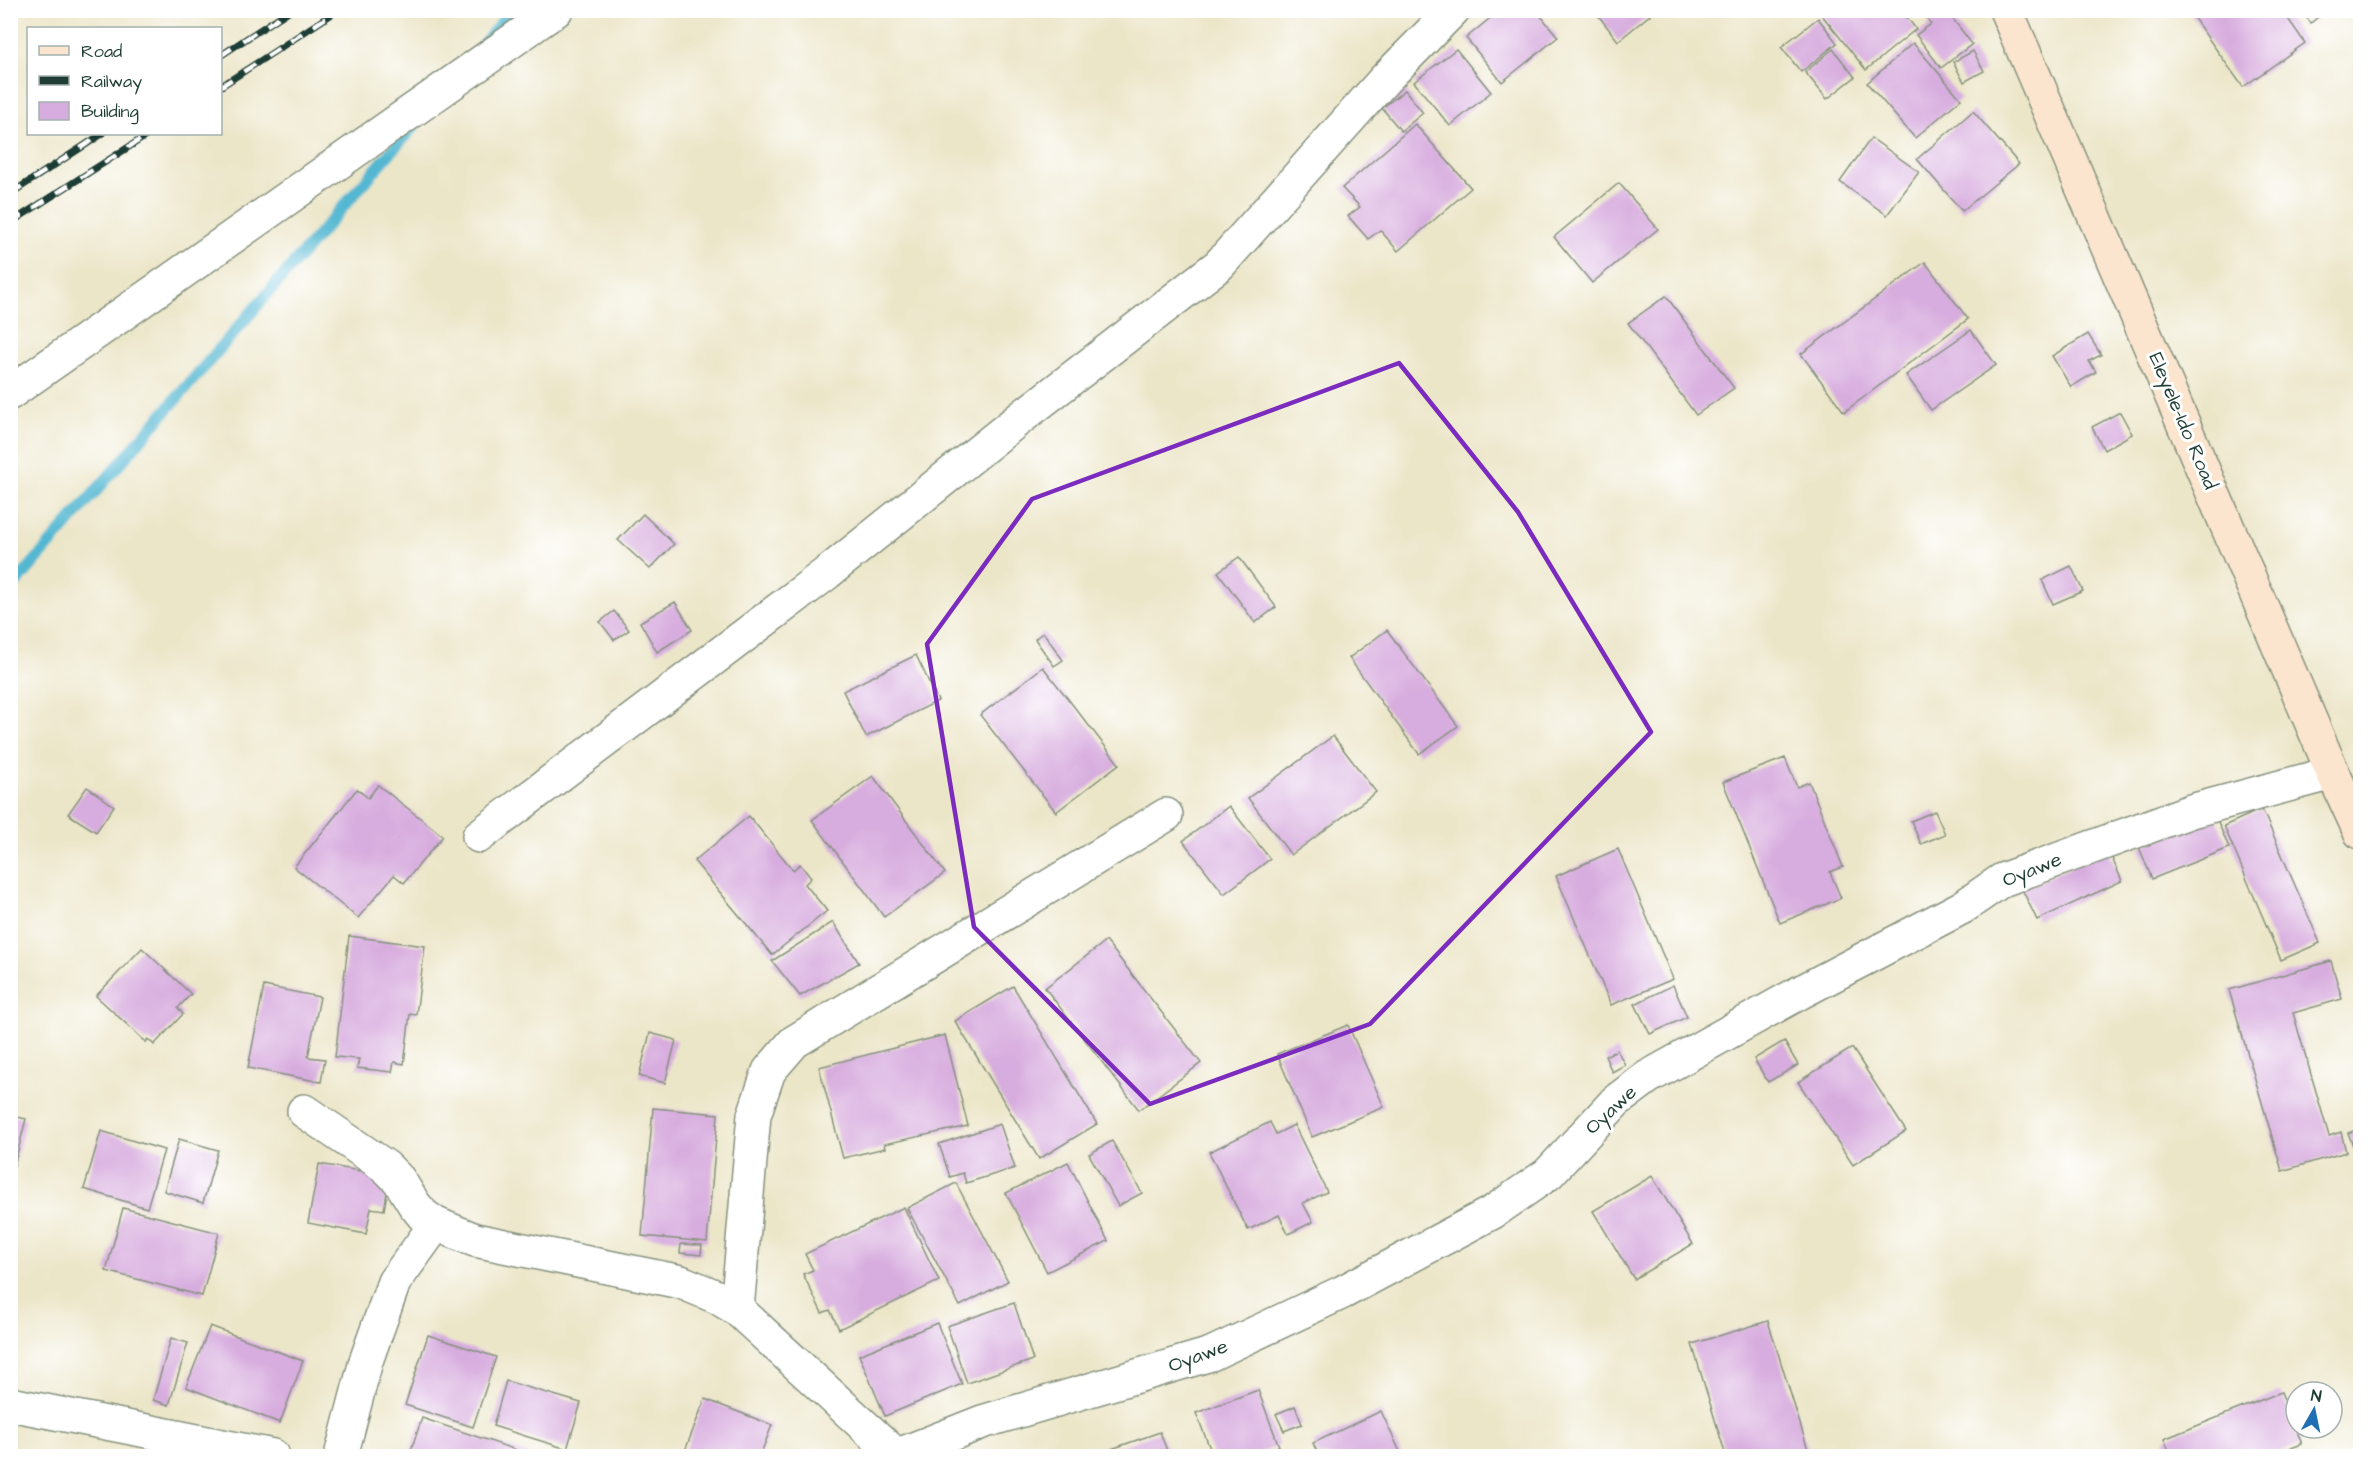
<svg xmlns="http://www.w3.org/2000/svg" width="2371" height="1467" viewBox="0 0 2371 1467" font-family="'Architects Daughter',sans-serif">
<rect width="100%" height="100%" fill="#fff"/>
<filter id="ink" filterUnits="userSpaceOnUse"><feTurbulence type="fractalNoise" baseFrequency=".0167" numOctaves="2"/><feDisplacementMap in="SourceGraphic" scale="12" xChannelSelector="R" yChannelSelector="G"/><feConvolveMatrix kernelMatrix="1 2 1 2 8 2 1 2 1" color-interpolation-filters="sRGB"/></filter>
<filter id="wash" filterUnits="userSpaceOnUse"><feTurbulence type="fractalNoise" baseFrequency=".008" numOctaves="4" result="noise"/><feDisplacementMap in="SourceGraphic" scale="24" xChannelSelector="R" yChannelSelector="G"/><feGaussianBlur stdDeviation="1.35" result="paint"/><feColorMatrix in="noise" values="0 0 0 0 0 0 0 0 0 0 0 0 0 0 0 0 0 1.4 0 .05"/><feComposite in="paint" operator="in"/></filter>
<g filter="url(#wash)">
<rect width="100%" height="100%" fill="#ece6c9"/>
<g fill="none" stroke-linecap="round" stroke-linejoin="round">
<g stroke="#53b7d2" stroke-width="12">
<path d="M482,46L512,10"/>
<path d="M10,590L416,123"/>
</g>
</g>
<g id="blocks">
<g fill="#d7acde">
<path d="M1500,10H1536L1558,37L1502,82L1466,38Z"/>
<path d="M1594,10H1656L1618,41Z"/>
<path d="M1826,10H1901L1916,29L1866,70L1821,14Z"/>
<path d="M1921,10H1946L1972,44L1941,68L1916,35L1931,24Z"/>
<path d="M2188,10H2282L2305,43L2243,87Z"/>
<path d="M2300,10H2326L2311,23Z"/>
<path d="M1818,18L1837,43L1801,72L1781,47Z"/>
<path d="M1913,43L1961,99L1915,138L1867,83Z"/>
<path d="M1456,49L1491,92L1450,126L1414,82Z"/>
<path d="M1833,49L1855,77L1827,99L1805,72Z"/>
<path d="M1973,51L1984,71L1964,82L1953,62Z"/>
<path d="M1405,90L1423,113L1401,131L1382,108Z"/>
<path d="M1973,111L2019,164L1962,211L1917,159Z"/>
<path d="M1415,124L1471,188L1398,251L1380,230L1368,239L1348,216L1360,207L1342,188Z"/>
<path d="M1871,138L1919,172L1887,215L1840,182Z"/>
<path d="M1619,183L1658,229L1592,283L1554,237Z"/>
<path d="M1925,262L1968,319L1844,412L1801,354Z"/>
<path d="M1666,296L1734,388L1696,415L1628,323Z"/>
<path d="M1971,330L1996,365L1931,410L1906,375Z"/>
<path d="M2088,334L2101,355L2089,361L2096,372L2071,387L2052,356Z"/>
<path d="M2120,412L2132,434L2104,450L2092,427Z"/>
<path d="M643,514L674,544L650,569L618,540Z"/>
<path d="M1239,557L1276,607L1255,623L1218,572Z"/>
<path d="M2071,566L2083,591L2053,604L2042,580Z"/>
<path d="M675,602L692,630L657,652L640,622Z"/>
<path d="M614,611L629,630L614,640L600,622Z"/>
<path d="M1387,630L1458,726L1419,754L1349,658Z"/>
<path d="M1043,632L1063,660L1054,666L1035,639Z"/>
<path d="M916,655L938,701L866,737L843,691Z"/>
<path d="M1043,667L1119,764L1056,812L980,715Z"/>
<path d="M1333,736L1376,792L1291,855L1248,798Z"/>
<path d="M1785,758L1797,787L1809,782L1843,867L1830,872L1841,898L1780,923L1723,782Z"/>
<path d="M873,776L945,873L884,917L812,820Z"/>
<path d="M378,785L443,836L404,883L394,875L358,918L294,867L357,789L368,798Z"/>
<path d="M87,787L114,806L96,832L68,814Z"/>
<path d="M1229,806L1270,859L1224,894L1183,841Z"/>
<path d="M2262,809L2320,943L2281,960L2224,826Z"/>
<path d="M1935,811L1945,834L1921,844L1911,821Z"/>
<path d="M749,816L793,870L800,864L811,878L805,884L827,911L772,955L694,861Z"/>
<path d="M2216,817L2229,848L2152,879L2139,847Z"/>
<path d="M1618,849L1673,979L1611,1005L1556,876Z"/>
<path d="M2108,849L2122,881L2037,920L2022,889Z"/>
<path d="M833,922L859,963L800,996L772,961Z"/>
<path d="M349,936L425,946L416,1015L410,1014L404,1064L394,1062L392,1072L357,1068L359,1059L335,1057Z"/>
<path d="M1106,941L1201,1063L1139,1110L1045,988Z"/>
<path d="M142,948L191,994L178,1008L183,1014L154,1045L148,1039L146,1042L96,996Z"/>
<path d="M2331,961L2342,999L2293,1013L2329,1136L2341,1132L2346,1152L2282,1171L2229,990Z"/>
<path d="M1673,985L1687,1017L1650,1034L1635,1004Z"/>
<path d="M264,986L320,997L308,1057L325,1059L321,1082L248,1068Z"/>
<path d="M1013,986L1097,1124L1039,1159L955,1021Z"/>
<path d="M1348,1025L1384,1107L1312,1137L1277,1054Z"/>
<path d="M650,1033L676,1040L665,1083L639,1076Z"/>
<path d="M945,1035L968,1126L884,1144L885,1148L843,1158L819,1067Z"/>
<path d="M1784,1041L1798,1065L1768,1082L1754,1059Z"/>
<path d="M1852,1048L1906,1131L1853,1165L1798,1082Z"/>
<path d="M1617,1050L1625,1065L1612,1072L1605,1056Z"/>
<path d="M653,1108L718,1114L707,1242L642,1236Z"/>
<path d="M10,1115L26,1119L11,1178H10Z"/>
<path d="M1270,1122L1276,1134L1294,1125L1327,1192L1303,1203L1313,1222L1288,1234L1279,1215L1248,1230L1209,1152Z"/>
<path d="M1000,1124L1015,1168L966,1183L963,1173L950,1177L939,1144Z"/>
<path d="M2360,1129V1152L2356,1153L2348,1133Z"/>
<path d="M101,1131L164,1150L147,1208L84,1189Z"/>
<path d="M179,1139L218,1150L203,1203L164,1191Z"/>
<path d="M1112,1141L1142,1193L1118,1206L1089,1154Z"/>
<path d="M1068,1162L1108,1241L1047,1272L1006,1193Z"/>
<path d="M319,1164L390,1176L384,1210L371,1208L366,1234L308,1223Z"/>
<path d="M1652,1176L1693,1244L1634,1279L1593,1211Z"/>
<path d="M956,1183L1008,1281L960,1306L907,1208Z"/>
<path d="M904,1207L939,1281L839,1329L830,1310L822,1313L803,1274L813,1270L805,1254Z"/>
<path d="M123,1208L219,1233L202,1296L106,1271Z"/>
<path d="M681,1244L702,1245L701,1255L680,1253Z"/>
<path d="M1014,1303L1033,1360L967,1383L947,1326Z"/>
<path d="M1768,1321L1810,1456H1726L1692,1344Z"/>
<path d="M937,1323L962,1384L885,1416L859,1355Z"/>
<path d="M210,1326L303,1361L280,1423L186,1387Z"/>
<path d="M428,1335L496,1357L473,1427L405,1405Z"/>
<path d="M171,1338L188,1343L169,1405L153,1400Z"/>
<path d="M506,1381L581,1403L567,1449L493,1426Z"/>
<path d="M1258,1390L1279,1446L1251,1456H1213L1196,1413Z"/>
<path d="M2281,1392L2302,1444L2269,1456H2171L2164,1439Z"/>
<path d="M705,1399L772,1425L760,1456H683Z"/>
<path d="M1295,1406L1302,1424L1284,1431L1276,1414Z"/>
<path d="M1381,1411L1402,1456H1319L1313,1443Z"/>
<path d="M422,1418L534,1456H409Z"/>
<path d="M1160,1432L1169,1456H1102L1100,1453Z"/>
</g>
</g>
</g>
<g filter="url(#ink)">
<use href="#blocks" fill-opacity="0" stroke="#86927e" stroke-width="1.5"/>
<g fill="none" stroke-linecap="round" stroke-linejoin="round">
<defs>
<g id="street">
<path d="M10,393L556,10"/>
<path d="M479,836L827,573L1019,419L1219,265L1385,79L1453,10"/>
<path d="M304,1111L386,1167L399,1180L414,1204L423,1215L436,1224L475,1240L681,1282L717,1297L737,1309L897,1456"/>
<path d="M737,1309L754,1115L769,1071L794,1042L1166,815"/>
<path d="M10,1404L273,1456"/>
<path d="M341,1456L366,1361L394,1282L436,1224"/>
<path d="M896,1456L982,1422L1211,1354L1343,1292L1493,1212L1548,1174L1616,1101L1648,1077L1799,993L1963,907L2002,880L2191,811L2333,773"/>
</g>
<path id="secondary" d="M2006,10L2333,773L2360,832"/>
</defs>
<use href="#street" stroke="#86927e" stroke-width="36"/>
<use href="#secondary" stroke="#86927e" stroke-width="36"/>
<use href="#street" stroke="#fff" stroke-width="33"/>
<use href="#secondary" stroke="#fce5cf" stroke-width="33"/>
<defs>
<g id="rail">
<path d="M220,56L290,10"/>
<path d="M220,87L338,10"/>
<path d="M10,194L102,134"/>
<path d="M10,223L149,134"/>
</g>
</defs>
<use href="#rail" stroke="#1f3d34" stroke-width="7"/>
<use href="#rail" stroke="#fff" stroke-width="4.5" stroke-dasharray="14" stroke-linecap="butt"/>
</g>
</g>
<path fill="none" stroke="#7b2cbf" stroke-width="4.5" stroke-linejoin="round" d="M1399,363L1518,512L1651,732L1370,1024L1150,1104L974,927L927,644L1032,499Z"/>
<g text-anchor="middle" dominant-baseline="central" stroke-width="6" stroke-linejoin="round" paint-order="stroke">
<g font-size="20" fill="#1f3d34" stroke="#fff">
<text transform="translate(2183 421) rotate(67)">Eleyele-Ido Road</text>
<text transform="translate(2032 870) rotate(-22)">Oyawe</text>
<text transform="translate(1611 1110) rotate(-43)">Oyawe</text>
<text transform="translate(1198 1356) rotate(-20)">Oyawe</text>
</g>
</g>
<rect width="2371" height="1467" fill="none" stroke="#fff" stroke-width="36"/>
<rect x="27" y="27" width="195" height="108" fill="#ffffff" stroke="#a5b1ae" stroke-width="1.5"/>
<rect x="39" y="46" width="30" height="9" fill="#fce5cf" stroke="#a5b1ae" stroke-width="1.5"/>
<text x="81" y="57" font-size="18" fill="#1f3d34">Road</text>
<rect x="39" y="76" width="30" height="9" fill="#1f3d34" stroke="#a5b1ae" stroke-width="1.5"/>
<text x="81" y="87" font-size="18" fill="#1f3d34">Railway</text>
<rect x="39" y="102" width="30" height="18" fill="#d7acde" stroke="#a5b1ae" stroke-width="1.5"/>
<text x="81" y="117" font-size="18" fill="#1f3d34">Building</text>
<g transform="translate(2314 1410) rotate(9)"><circle r="28" fill="#ffffff" stroke="#a5b1ae" stroke-width="1.5"/>
<path d="M0-4.5L10 22L0 15L-10 22Z" fill="#1f6fb2"/>
<text y="-9" font-size="16" font-weight="bold" text-anchor="middle" fill="#1f3d34">N</text>
</g>
</svg>
